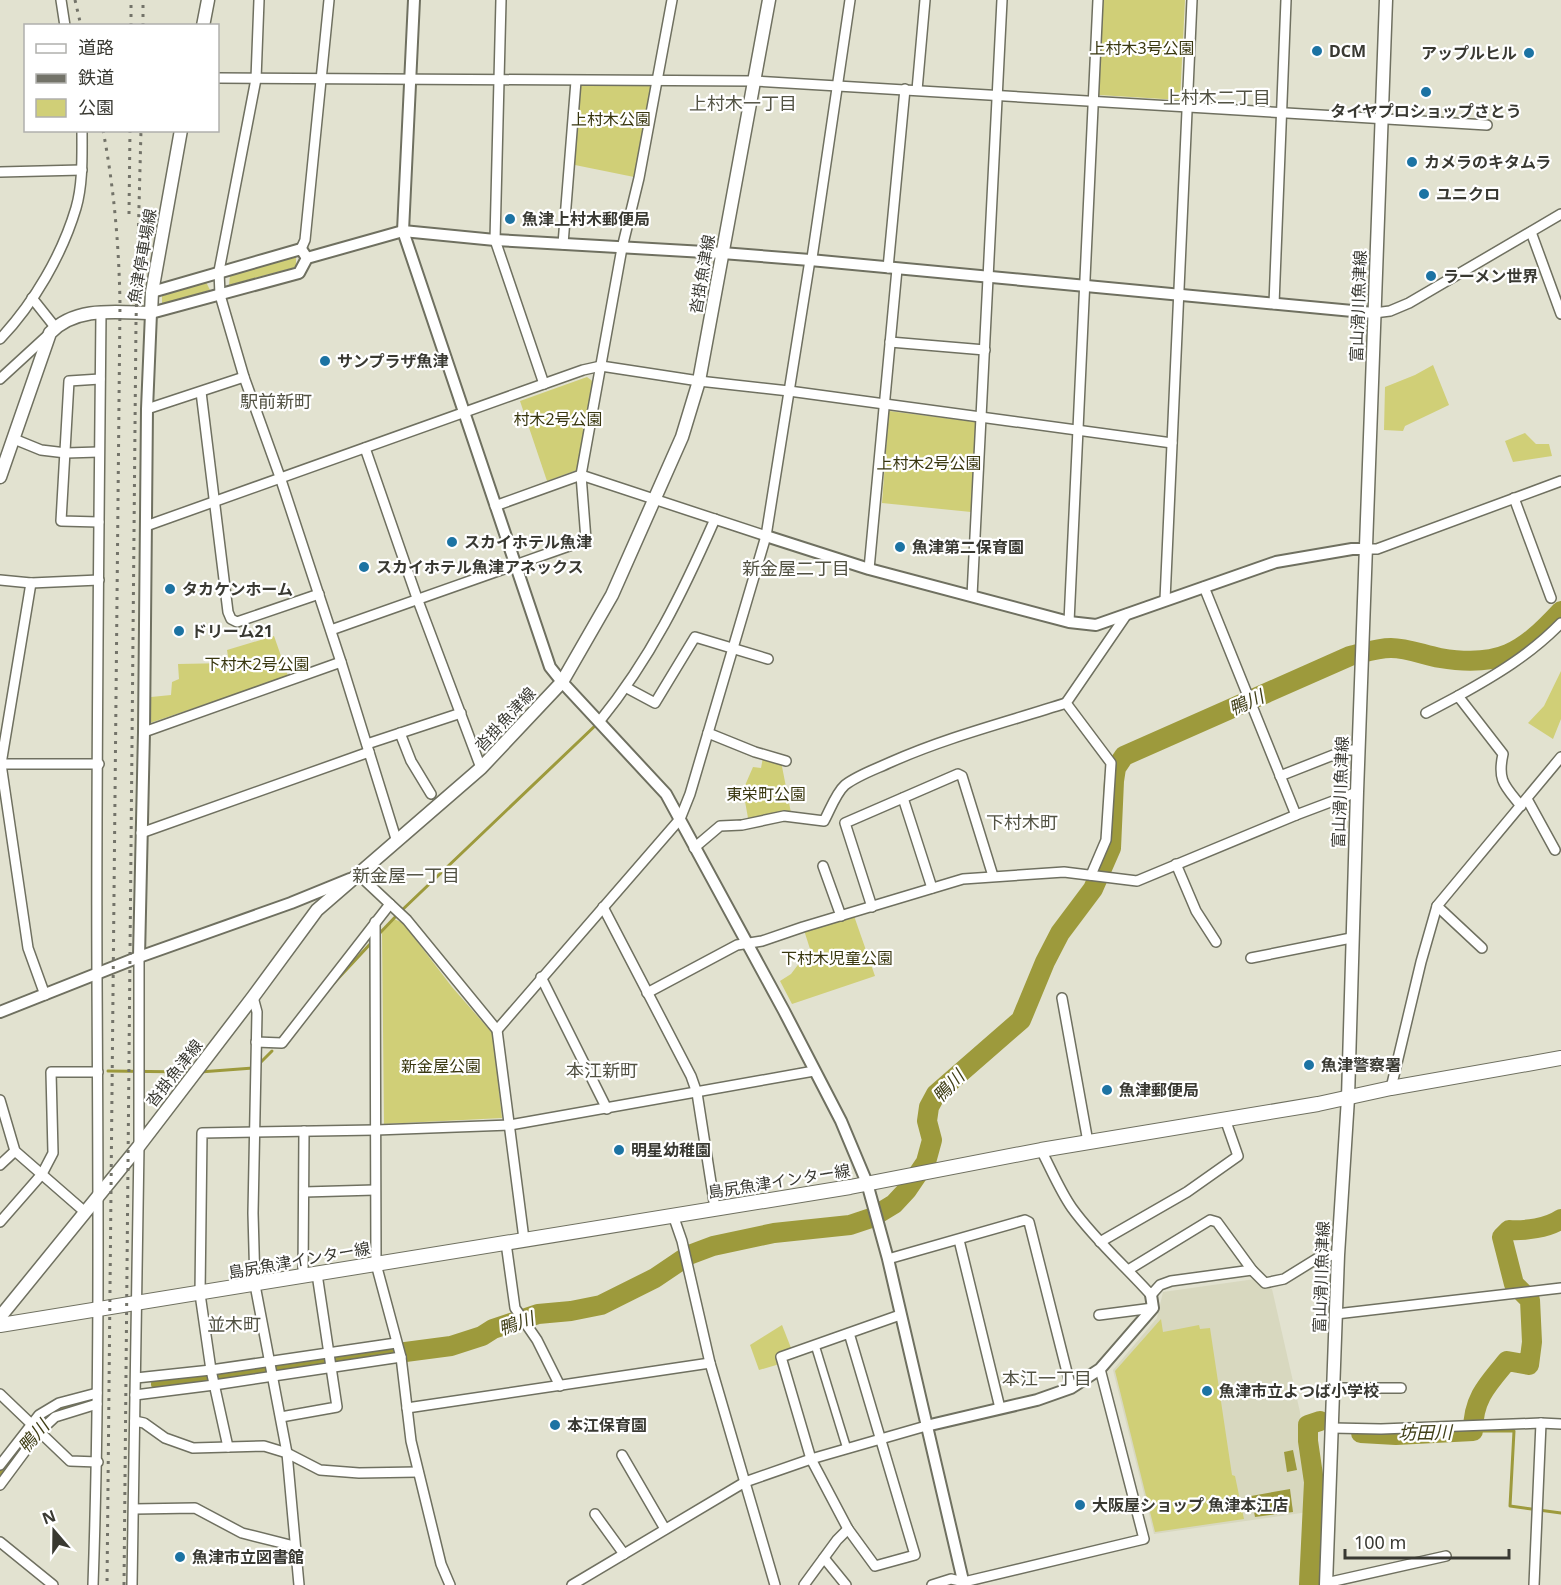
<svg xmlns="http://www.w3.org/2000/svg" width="1561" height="1585" viewBox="0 0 1561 1585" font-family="'Noto Sans','Noto Sans JP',sans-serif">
<rect width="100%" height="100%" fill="#e2e2d0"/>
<path fill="#d8d8bf" d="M1255,1279L1261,1286L1272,1289L1300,1412L1308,1512L1154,1534L1113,1370L1157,1318L1163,1292Z"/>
<g fill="#d0cf77">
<path d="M1103,0H1185L1180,100L1099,95Z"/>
<path d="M657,80L639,178L570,164L576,81Z"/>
<path d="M296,257V267L229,285L230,275Z"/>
<path d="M206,282L210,290L162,305V296Z"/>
<path d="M1433,365L1449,405L1405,426L1403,431L1384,430L1385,387L1415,375Z"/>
<path d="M587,377L595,383L577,470L547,481L520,401Z"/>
<path d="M889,411L976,422L971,512L882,503Z"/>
<path d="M1525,433L1536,444H1549L1552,456L1513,462L1505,441Z"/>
<path d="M274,636L288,676L150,723L151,697L171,695L172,682L179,679L178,664L229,663L227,650Z"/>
<path d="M1561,671V719L1553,739L1528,723L1544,706Z"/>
<path d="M764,752L780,756L791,813L748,818L743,790L753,767L761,768Z"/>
<path d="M853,913L875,976L792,1004L780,981L791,974L810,949L803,927Z"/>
<path d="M394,919L403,923L452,987L493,1034L502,1118L384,1124L382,930Z"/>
<path d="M1161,1319L1163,1332L1199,1325L1200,1329L1210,1328L1232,1475L1235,1476L1244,1519L1155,1532L1115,1371Z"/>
<path d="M782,1325L793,1353L783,1363L759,1370L750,1345Z"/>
</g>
<g fill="#9d9a3c">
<path d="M1293,1450L1297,1470L1287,1472L1284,1452Z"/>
<path d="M1290,1489L1293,1512L1255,1517L1251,1496Z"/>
</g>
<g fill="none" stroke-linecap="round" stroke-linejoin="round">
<g stroke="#9d9a3c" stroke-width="3">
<path d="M378,935L399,913L598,723"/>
<path d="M333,984L372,942"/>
<path d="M258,1065L272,1051"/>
<path d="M108,1071L190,1072"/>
<path d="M200,1072L253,1068"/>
<path d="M1473,1431H1514L1510,1506L1561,1513"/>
</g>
<g stroke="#9d9a3c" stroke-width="20">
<path d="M161,1384L451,1346L482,1336L493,1329L538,1314L571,1311L601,1305L655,1278L689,1255L713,1246L774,1233L850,1225L871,1218L894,1204L907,1190L926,1162L932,1140L927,1121L929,1107L936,1094L1021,1020L1045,962L1060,933L1093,889L1111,848L1114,781L1116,768L1124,756L1350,656C1363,653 1377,648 1391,648C1407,648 1424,655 1440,658C1499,668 1522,653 1561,611"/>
<path d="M1361,1433L1396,1435L1473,1431C1473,1399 1487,1385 1507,1361L1529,1365L1532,1342L1530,1300L1514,1284L1502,1237L1509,1230C1525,1231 1548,1228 1561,1219"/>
<path d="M0,1476L43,1420L61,1408L73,1404"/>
<path d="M1309,1585L1314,1482L1308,1441V1425L1320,1421"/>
</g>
<defs>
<path id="pedestrian" d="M815,1345L847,1449"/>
<g id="minor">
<path d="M61,0L65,26"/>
<path d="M259,0L256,79L219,271L220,295L244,377L280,477L341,662L397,842"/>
<path d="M501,0L495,240L544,384"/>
<path d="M218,78L754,81L1487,125"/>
<path d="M917,90L925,0"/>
<path d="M0,172L82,170"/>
<path d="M1531,232L1561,314"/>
<path d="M563,244L576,81"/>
<path d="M301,249L305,240L329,0"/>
<path d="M888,268L905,89"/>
<path d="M32,298L55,327"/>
<path d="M1274,304L1286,0"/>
<path d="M1374,313L1390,311L1409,303L1561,214"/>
<path d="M0,339C34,303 62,255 76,208C83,184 82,156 82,130"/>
<path d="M890,342L985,350"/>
<path d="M0,379L48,335"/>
<path d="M201,392L228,612L231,619L237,622L319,594"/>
<path d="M147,409L244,377"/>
<path d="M14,439L41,450L66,453L99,452"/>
<path d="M365,448L417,598L481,768"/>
<path d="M1514,498L1551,598"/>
<path d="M495,506L581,475L766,536"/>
<path d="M99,522L61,521L69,381L100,379"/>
<path d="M146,526L521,392L583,370L601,366L699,381L789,391L1172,443"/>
<path d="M1366,549H1377L1561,481"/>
<path d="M869,569L897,269"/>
<path d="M0,580L31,583L99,580"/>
<path d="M31,583L1,764L28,948L45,995"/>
<path d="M1204,587L1296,815"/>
<path d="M972,596L1002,0"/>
<path d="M1165,600L1192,0"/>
<path d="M1069,622L1098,0"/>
<path d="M331,630L586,540L581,475L622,248L639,178L672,0"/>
<path d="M627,688L655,703L695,637L768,659"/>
<path d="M1458,696C1496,675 1531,654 1561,623"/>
<path d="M1426,713L1458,696L1503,754C1497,781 1505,786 1521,806"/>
<path d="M599,722C651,658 682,594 715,519"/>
<path d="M144,732L341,662"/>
<path d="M400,733L411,761L431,794"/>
<path d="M708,733L755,752L786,761"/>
<path d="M367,744L461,713"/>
<path d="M0,764H99"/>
<path d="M1280,776L1346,750H1358"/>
<path d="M903,798L932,888"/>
<path d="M1527,799L1555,850"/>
<path d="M141,833L369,752"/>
<path d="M694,848L720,826L742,825L784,816L824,821C830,810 836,793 845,785C858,775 876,769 891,762C947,737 1007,722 1066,703"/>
<path d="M1176,864L1196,911L1216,942"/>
<path d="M823,866L841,916"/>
<path d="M359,875L407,920L497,1030L524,1239"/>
<path d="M1091,875L1106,840L1111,763L1066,703L1127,614"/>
<path d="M1437,906L1482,948"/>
<path d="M603,907L691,1076L697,1093L715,1208"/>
<path d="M872,907L845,823L958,774L962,776L993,876"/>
<path d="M375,922L376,1264L401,1357L411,1441L441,1564L450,1585"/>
<path d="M1251,958L1351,938"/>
<path d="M541,977L607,1109"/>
<path d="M647,993L737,945L762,941L803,927L963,879L1064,872L1137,881L1296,815L1357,792"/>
<path d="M253,997L257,1012L253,1213L255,1285L287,1453L299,1585"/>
<path d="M1062,998L1088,1142"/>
<path d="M497,1030L680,819L690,794L766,536L810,260L812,258L850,0"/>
<path d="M256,1042L282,1043L390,904"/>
<path d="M1391,1088L1421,962L1437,906L1561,757"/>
<path d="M0,1100L15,1151L85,1212"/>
<path d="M1041,1150C1051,1169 1060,1191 1072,1208C1095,1240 1125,1266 1151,1295L1160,1285L1171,1281L1252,1270"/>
<path d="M0,1165L15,1151"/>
<path d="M304,1192L375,1190"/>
<path d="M673,1215L682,1241L710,1363L775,1585"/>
<path d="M0,1222L42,1174L53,1153L51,1072H98"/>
<path d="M959,1240L1000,1408"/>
<path d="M1100,1242L1187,1192L1238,1156L1225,1119"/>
<path d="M506,1243L515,1308L537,1340L560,1386"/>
<path d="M888,1259L1025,1220L1029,1222L1071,1388"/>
<path d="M1128,1270L1210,1220L1217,1222L1252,1270L1265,1283L1284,1279L1321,1256L1338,1255"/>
<path d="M303,1277L304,1131"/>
<path d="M1336,1314L1561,1288"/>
<path d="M1099,1315L1153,1308"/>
<path d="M849,1333L915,1555L875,1566L848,1529L811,1459L781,1357L900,1315"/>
<path d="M136,1378L211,1370L396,1343"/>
<path d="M1333,1388H1401"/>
<path d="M0,1394L70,1461L98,1462"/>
<path d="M135,1395L214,1385L401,1357"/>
<path d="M407,1408L710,1363"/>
<path d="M281,1417L337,1407L317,1274"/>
<path d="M135,1421L144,1423L165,1438L193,1448L264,1446L287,1453L320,1470L359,1473L418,1472"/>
<path d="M1332,1428L1381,1429L1541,1423L1561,1424"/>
<path d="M228,1447L211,1370L200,1294L202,1133L376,1130L510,1125L814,1071"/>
<path d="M622,1455L665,1529"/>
<path d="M0,1465L39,1415L59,1403L97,1393"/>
<path d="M0,1485L40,1431L55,1417L97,1404"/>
<path d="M134,1509L195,1508L242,1533L294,1546"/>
<path d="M595,1514L624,1554"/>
<path d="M0,1542L53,1585"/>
<path d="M824,1558L846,1585"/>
<path d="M1326,1583L1446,1556"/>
<path d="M93,1585C100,1383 98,1180 97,977C96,756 99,534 101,312"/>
<path d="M132,1585L139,1146V957"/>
<path d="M572,1585L745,1482L811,1459L926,1426"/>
<path d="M804,1585L837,1540L848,1529"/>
<path d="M932,1585L951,1579L964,1582L1144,1539L1100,1369"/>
<path d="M1534,1585L1541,1423"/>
</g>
<g id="tertiary">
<path d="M414,0L403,231L550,667L562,682L666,794L784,1011L841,1121L867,1183L888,1259L964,1585"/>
<path d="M152,292L301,249L307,258"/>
<path d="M766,536L869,569L1069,622L1096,625L1276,562L1352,549H1366"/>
<path d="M139,957L144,732L147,409L151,313L299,273L307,258L403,231L495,240L722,253L810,260L1374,313"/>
<path d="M0,1012L139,957L291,903L350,879"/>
<path d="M926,1426L1037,1400L1071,1388L1100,1369L1153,1308L1151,1295"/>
</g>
<g id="secondary">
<path d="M203,26L208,0"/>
<path d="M0,477L50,333C76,306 116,312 151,313L152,292L181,130"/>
<path d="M0,1317L139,1146L253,997L317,910L481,768L562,682L612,595L682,437L699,381L769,0"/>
<path d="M1326,1585L1338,1255L1348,1098L1357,792L1386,0"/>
</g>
<path id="primary" d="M0,1325L850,1187L1041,1150L1318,1104L1391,1088L1561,1058"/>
</defs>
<use href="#pedestrian" stroke="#6f7060" stroke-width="10"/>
<use href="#minor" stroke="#6f7060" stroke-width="12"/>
<use href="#tertiary" stroke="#6f7060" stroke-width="14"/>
<use href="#secondary" stroke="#6f7060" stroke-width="15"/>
<use href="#primary" stroke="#6f7060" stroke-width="16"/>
<use href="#pedestrian" stroke="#fff" stroke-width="7"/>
<use href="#minor" stroke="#fff" stroke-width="9"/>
<use href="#tertiary" stroke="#fff" stroke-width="10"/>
<use href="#secondary" stroke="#fff" stroke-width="12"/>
<use href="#primary" stroke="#fff" stroke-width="14"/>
<g stroke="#737369" stroke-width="3" stroke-dasharray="3 6" stroke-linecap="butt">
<path d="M75,0L81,26"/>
<path d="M131,26V0"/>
<path d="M143,26V0"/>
<path d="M103,130C114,188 119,245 120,304L107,1585"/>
<path d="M129,214L130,130"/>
<path d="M124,1585L136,322L141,130"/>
</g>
</g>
<g fill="#1c73a3" stroke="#fff" stroke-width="2">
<circle cx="1317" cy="51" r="6"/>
<circle cx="1529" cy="53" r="6"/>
<circle cx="1426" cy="92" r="6"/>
<circle cx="1412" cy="162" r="6"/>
<circle cx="1424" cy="194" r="6"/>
<circle cx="510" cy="219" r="6"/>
<circle cx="1431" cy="276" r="6"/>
<circle cx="325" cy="361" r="6"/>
<circle cx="452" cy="542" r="6"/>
<circle cx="900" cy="547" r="6"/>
<circle cx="364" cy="567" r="6"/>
<circle cx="170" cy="589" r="6"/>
<circle cx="179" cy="631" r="6"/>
<circle cx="1309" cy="1065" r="6"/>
<circle cx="1107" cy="1090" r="6"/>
<circle cx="619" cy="1150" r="6"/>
<circle cx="1207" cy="1391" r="6"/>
<circle cx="555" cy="1425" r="6"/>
<circle cx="1080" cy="1505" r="6"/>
<circle cx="180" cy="1557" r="6"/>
</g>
<g text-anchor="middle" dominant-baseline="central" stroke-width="4.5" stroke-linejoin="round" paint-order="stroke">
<g font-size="16" fill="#39370f" stroke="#fff">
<text x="1142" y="48">上村木3号公園</text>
<text x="611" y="119">上村木公園</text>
<text x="558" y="419">村木2号公園</text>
<text x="929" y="463">上村木2号公園</text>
<text x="257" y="664">下村木2号公園</text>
<text x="766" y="794">東栄町公園</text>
<text x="837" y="958">下村木児童公園</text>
<text x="441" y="1066">新金屋公園</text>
</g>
<g font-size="16" font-weight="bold" fill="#393932" stroke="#fff" text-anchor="start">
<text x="1329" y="51">DCM</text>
<text x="1517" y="53" text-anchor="end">アップルヒル</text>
<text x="1426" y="111" text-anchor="middle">タイヤプロショップさとう</text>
<text x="1424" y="162">カメラのキタムラ</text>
<text x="1436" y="194">ユニクロ</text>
<text x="522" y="219">魚津上村木郵便局</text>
<text x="1443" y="276">ラーメン世界</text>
<text x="337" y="361">サンプラザ魚津</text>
<text x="464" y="542">スカイホテル魚津</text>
<text x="912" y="547">魚津第二保育園</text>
<text x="376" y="567">スカイホテル魚津アネックス</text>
<text x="182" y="589">タカケンホーム</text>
<text x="191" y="631">ドリーム21</text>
<text x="1321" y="1065">魚津警察署</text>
<text x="1119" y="1090">魚津郵便局</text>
<text x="631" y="1150">明星幼稚園</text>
<text x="1219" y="1391">魚津市立よつば小学校</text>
<text x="567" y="1425">本江保育園</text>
<text x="1092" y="1505">大阪屋ショップ 魚津本江店</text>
<text x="192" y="1557">魚津市立図書館</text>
</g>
<g font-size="16" fill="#393932" stroke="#fff">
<text transform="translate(142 256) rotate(-80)">魚津停車場線</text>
<text transform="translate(702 274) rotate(-80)">沓掛魚津線</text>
<text transform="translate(1358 306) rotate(-88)">富山滑川魚津線</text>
<text transform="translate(505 719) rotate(-47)">沓掛魚津線</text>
<text transform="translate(1340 792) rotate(-88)">富山滑川魚津線</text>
<text transform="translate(174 1073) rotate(-52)">沓掛魚津線</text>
<text transform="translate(779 1181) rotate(-9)">島尻魚津インター線</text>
<text transform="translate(299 1260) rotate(-10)">島尻魚津インター線</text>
<text transform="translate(1321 1277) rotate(-88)">富山滑川魚津線</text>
</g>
<g font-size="18" fill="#525243" stroke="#fff">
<text x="1217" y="97">上村木二丁目</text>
<text x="743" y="103">上村木一丁目</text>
<text x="276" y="401">駅前新町</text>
<text x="796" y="568">新金屋二丁目</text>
<text x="1022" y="822">下村木町</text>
<text x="406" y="875">新金屋一丁目</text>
<text x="602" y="1070">本江新町</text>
<text x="234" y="1324">並木町</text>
<text x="1047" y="1378">本江一丁目</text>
</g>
<g font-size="18" font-style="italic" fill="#403f17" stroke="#fff">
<text transform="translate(1246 702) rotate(-24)">鴨川</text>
<text transform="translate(948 1086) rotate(-46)">鴨川</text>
<text transform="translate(516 1323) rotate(-19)">鴨川</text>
<text transform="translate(1425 1432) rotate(-1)">坊田川</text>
<text transform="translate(33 1436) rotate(-49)">鴨川</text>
</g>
</g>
<rect x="24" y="24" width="195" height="108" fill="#ffffff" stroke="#b0b0ad" stroke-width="1.5"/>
<rect x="36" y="44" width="30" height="9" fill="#ffffff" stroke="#b0b0ad" stroke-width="1.5"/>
<text x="78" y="54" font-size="18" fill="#393932">道路</text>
<rect x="36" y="74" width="30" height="9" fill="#737369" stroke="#b0b0ad" stroke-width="1.5"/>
<text x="78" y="84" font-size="18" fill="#393932">鉄道</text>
<rect x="36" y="99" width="30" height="18" fill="#d0cf77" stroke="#b0b0ad" stroke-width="1.5"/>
<text x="78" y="114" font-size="18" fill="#393932">公園</text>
<g transform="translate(54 1531) rotate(340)" stroke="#ffffff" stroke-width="4.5" paint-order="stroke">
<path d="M0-4.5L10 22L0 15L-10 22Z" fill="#393932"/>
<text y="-9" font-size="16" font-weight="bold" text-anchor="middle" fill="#393932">N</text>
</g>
<path d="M1345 1549v9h164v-9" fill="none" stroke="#393932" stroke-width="3"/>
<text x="1354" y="1549" font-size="18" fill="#393932" stroke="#ffffff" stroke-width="4.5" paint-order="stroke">100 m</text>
</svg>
